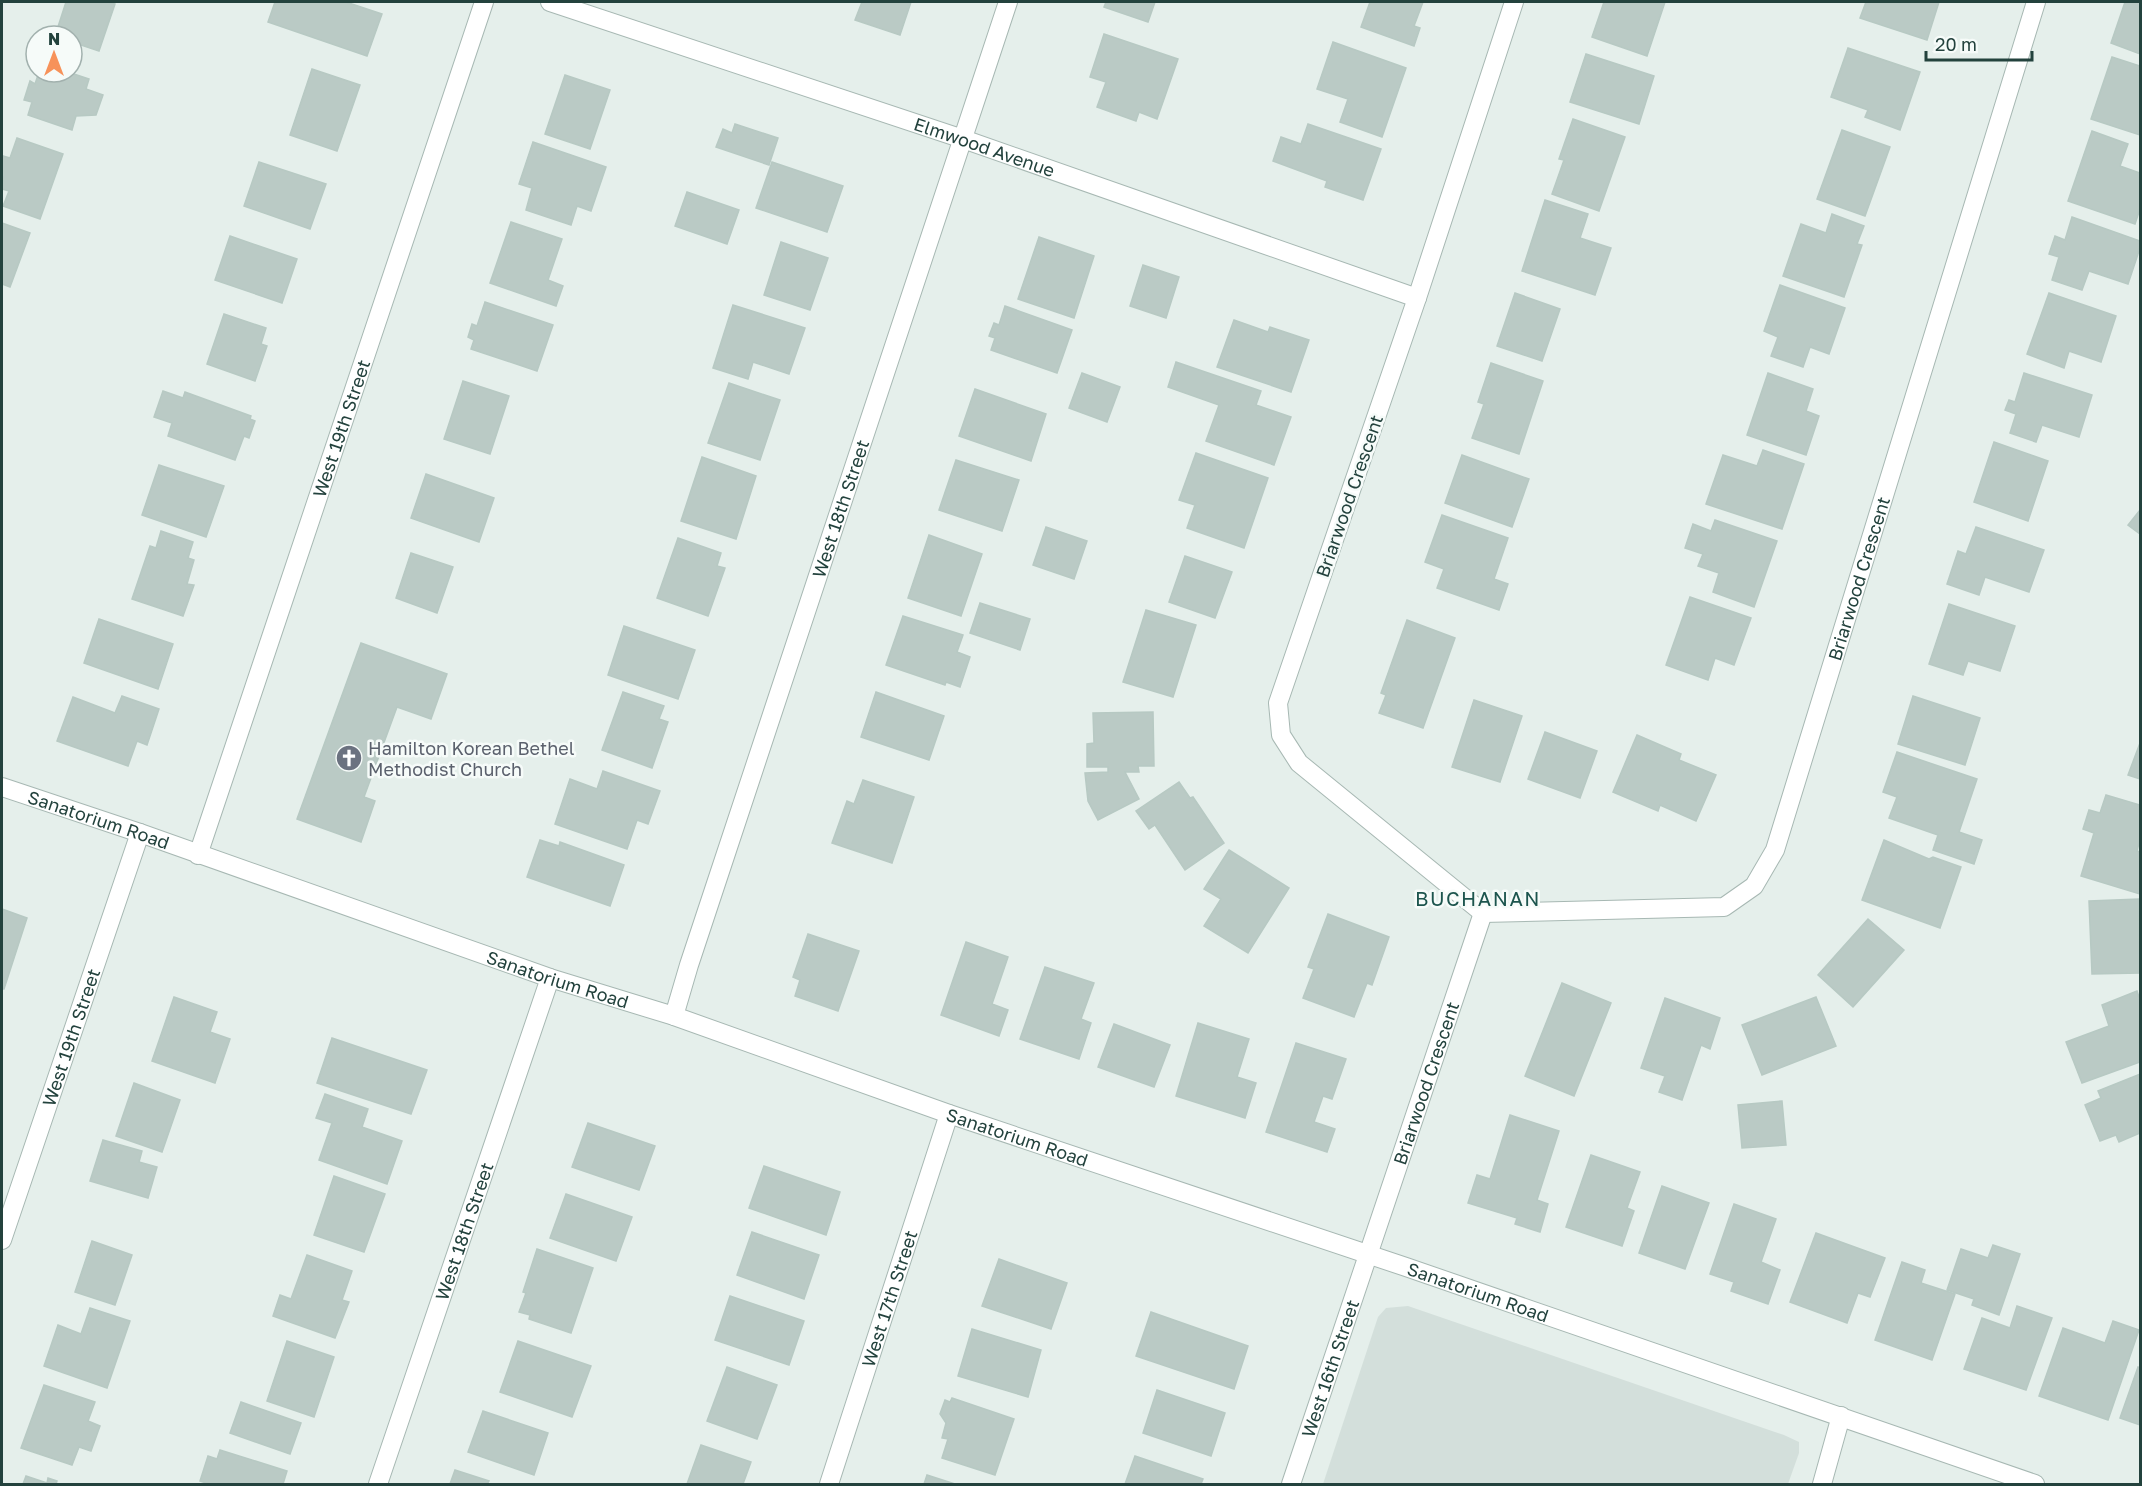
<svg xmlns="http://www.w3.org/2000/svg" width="2142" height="1486" viewBox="0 0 2142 1486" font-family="'Golos Text',sans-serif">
<rect width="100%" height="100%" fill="#e5efeb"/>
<path fill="#d3dfdb" d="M1408,1306L1784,1435L1799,1442V1453L1788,1484H1323L1378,1317L1386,1308Z"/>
<g fill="#bacac5" stroke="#b7c9c3" stroke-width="1.5">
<path d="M66,2H108L115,4L99,51L72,42V36H55Z"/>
<path d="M275,2H346L382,14L367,56L268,22Z"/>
<path d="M862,2H911L900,35L855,20Z"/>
<path d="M1106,2H1155L1148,22L1104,7Z"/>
<path d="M1370,2H1423L1414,26L1420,28L1414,46L1361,27Z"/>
<path d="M1604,2H1665L1647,56L1592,37Z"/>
<path d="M1866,2H1939L1927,40L1860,18Z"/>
<path d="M2125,2H2140V54L2111,43Z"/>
<path d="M1104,34L1178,59L1157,119L1139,112L1136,121L1097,107L1106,82L1090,77Z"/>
<path d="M1333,42L1406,68L1382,137L1340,122L1348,99L1317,89Z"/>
<path d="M1848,48L1920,72L1900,130L1865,117L1868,110L1831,97Z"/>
<path d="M1586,54L1654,76L1639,124L1570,102Z"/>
<path d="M2112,57L2140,66V135L2091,119Z"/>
<path d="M312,69L360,85L337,151L290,135Z"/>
<path d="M39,72H68L89,79L86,89L103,95L96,115L76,116L72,130L28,115L32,102L24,100L30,81L35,84Z"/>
<path d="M565,75L610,90L590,149L545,134Z"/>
<path d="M1573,119L1625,137L1599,211L1552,194L1564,160L1559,159Z"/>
<path d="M735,124L778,138L769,165L716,147L723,129L732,133Z"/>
<path d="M1308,124L1381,149L1363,200L1325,187L1327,181L1273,161L1281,137L1301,144Z"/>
<path d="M1842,130L1890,147L1865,216L1817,199Z"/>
<path d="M2092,131L2128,144L2120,166L2140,173V209L2135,224L2068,201Z"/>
<path d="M17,138L63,154L40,219L3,206L9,191L2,189L3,177L2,176V161L3,156L10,158Z"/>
<path d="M533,142L606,167L591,211L577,206L571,225L526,210L532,188L519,184Z"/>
<path d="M259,162L326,184L310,229L244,206Z"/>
<path d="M772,162L843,186L827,232L756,208Z"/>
<path d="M687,192L739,210L727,244L675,226Z"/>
<path d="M1545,200L1588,214L1580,238L1611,248L1595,295L1522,271Z"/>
<path d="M1832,214L1864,226L1857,244L1862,245L1844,297L1783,276L1801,224L1826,233Z"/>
<path d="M2072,217L2140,241V248L2128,284L2089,271L2082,290L2052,280L2059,257L2049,254L2055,236L2065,240Z"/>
<path d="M511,222L562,239L548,280L563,286L556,306L490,283Z"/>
<path d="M2,223L30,233L10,287L2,284Z"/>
<path d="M230,236L297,259L282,303L215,280Z"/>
<path d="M1039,237L1094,256L1074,318L1018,299Z"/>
<path d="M781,242L828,258L810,310L764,295Z"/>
<path d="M1143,265L1179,277L1166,318L1130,306Z"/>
<path d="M1780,285L1845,308L1829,354L1810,347L1803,367L1771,356L1778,337L1764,331Z"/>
<path d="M1515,293L1560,309L1542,361L1497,346Z"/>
<path d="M2049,293L2116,316L2101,362L2069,351L2064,368L2027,354Z"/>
<path d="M485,302L553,325L537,371L471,349L474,340L468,337L472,324L477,326Z"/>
<path d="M733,305L805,328L789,374L753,362L748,379L713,368Z"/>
<path d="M1005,306L1072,330L1057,373L991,350L995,338L989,336L994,323L999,325Z"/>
<path d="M224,314L266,328L261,344L267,346L255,381L207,364Z"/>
<path d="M1234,320L1268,332L1270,327L1309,340L1291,392L1217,367Z"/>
<path d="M1176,362L1261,391L1256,405L1291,417L1274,465L1206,441L1219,405L1168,387Z"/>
<path d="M1491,363L1543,381L1519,454L1472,438L1484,404L1478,402Z"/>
<path d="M1082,373L1120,387L1107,422L1069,408Z"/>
<path d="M1768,373L1813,389L1806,411L1819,416L1806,455L1747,435Z"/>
<path d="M2024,373L2092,395L2079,437L2042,425L2036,442L2010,433L2016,414L2005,410L2009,400L2015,402Z"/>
<path d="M463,381L509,396L490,454L444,439Z"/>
<path d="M729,383L780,400L760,460L708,443Z"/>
<path d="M975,389L1046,414L1031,461L959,436Z"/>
<path d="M163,391L183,398L185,392L251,416L250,419L255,421L249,438L244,436L235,460L168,436L172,423L154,417Z"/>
<path d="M1994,442L2048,461L2028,521L1974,502Z"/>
<path d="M1763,450L1804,464L1782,529L1706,504L1723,455L1757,466Z"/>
<path d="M1196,453L1268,478L1244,548L1187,528L1195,505L1179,500Z"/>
<path d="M1462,455L1529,479L1512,527L1445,503Z"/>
<path d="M702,457L756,476L736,539L681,521Z"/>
<path d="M956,460L1019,480L1002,531L939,510Z"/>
<path d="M159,465L224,486L206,537L142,515Z"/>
<path d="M426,474L494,498L479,542L411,518Z"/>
<path d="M2140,510V534L2128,525Z"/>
<path d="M1442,515L1508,538L1494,579L1508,584L1499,610L1437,588L1444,569L1425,562Z"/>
<path d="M1715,520L1777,541L1754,607L1713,592L1719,573L1698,566L1703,554L1685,548L1693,524L1711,531Z"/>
<path d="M1046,527L1087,541L1074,579L1033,565Z"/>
<path d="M1976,527L2044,550L2029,592L1985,577L1979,595L1947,584L1958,551L1966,554Z"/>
<path d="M161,531L193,542L188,558L194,560L187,584L194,585L183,616L132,599L150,546L156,548Z"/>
<path d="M929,535L982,554L961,616L908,598Z"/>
<path d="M678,538L721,553L717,566L725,568L708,616L657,598Z"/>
<path d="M411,553L453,567L437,613L396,598Z"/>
<path d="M1185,556L1232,572L1215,618L1169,602Z"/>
<path d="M1690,597L1751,618L1734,665L1715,658L1708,680L1666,665Z"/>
<path d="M980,603L1030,619L1020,650L970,633Z"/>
<path d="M1949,604L2015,626L2000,671L1968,661L1963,675L1929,664Z"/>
<path d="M1146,610L1196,625L1173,697L1123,682Z"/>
<path d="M903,616L963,635L957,652L970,657L960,687L946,682L945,685L886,665Z"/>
<path d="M99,619L173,644L158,689L84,663Z"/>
<path d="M1407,620L1455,638L1423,728L1379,713L1386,695L1381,693Z"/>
<path d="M624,626L695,650L678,699L608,675Z"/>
<path d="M361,643L447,674L431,719L397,707L364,797L375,801L361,842L297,819Z"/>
<path d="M623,692L664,706L659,719L668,722L652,768L602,750Z"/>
<path d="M876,692L944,716L929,760L861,737Z"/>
<path d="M122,696L159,709L147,745L137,741L128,766L57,741L73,697L115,713Z"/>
<path d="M1913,696L1980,718L1965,765L1898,744Z"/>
<path d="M1474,700L1522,716L1500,782L1452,767Z"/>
<path d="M1153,712L1154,766H1138L1139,772H1125L1139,799L1098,820L1088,801L1085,773L1108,772V767H1087V744L1094,743L1093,713Z"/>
<path d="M1545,732L1597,751L1580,798L1528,779Z"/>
<path d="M1637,735L1681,754L1679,760L1716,775L1696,821L1660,805L1658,811L1613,792Z"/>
<path d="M2140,743V779L2128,775Z"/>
<path d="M1897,752L1977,779L1959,832L1982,840L1974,864L1933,850L1938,835L1889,818L1897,797L1883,792Z"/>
<path d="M603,771L660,791L648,824L637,820L627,849L555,824L570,779L597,789Z"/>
<path d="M863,780L914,797L892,863L832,843L847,801L854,804Z"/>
<path d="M1179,782L1190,798L1193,797L1224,843L1185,870L1155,825L1149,829L1136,811Z"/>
<path d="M2106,795L2140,805V839L2137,851L2140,852V894L2081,876L2094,833L2083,829L2089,810L2100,813Z"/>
<path d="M540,840L559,846L560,842L624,865L610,906L527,877Z"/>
<path d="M1884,840L1929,859L1933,857L1961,867L1940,928L1862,900Z"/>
<path d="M1229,850L1289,888L1248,953L1204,926L1221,899L1204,889Z"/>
<path d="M2139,899L2140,973L2092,974L2089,901Z"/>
<path d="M2,909L27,918L4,989H2Z"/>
<path d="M1328,914L1389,937L1372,985L1367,983L1354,1017L1303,998L1314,969L1308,967Z"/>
<path d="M1868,919L1904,950L1853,1007L1818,975Z"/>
<path d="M808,934L859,951L838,1011L795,996L800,980L793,977Z"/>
<path d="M966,942L1008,957L992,1004L1008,1010L999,1036L941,1015Z"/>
<path d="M1045,967L1094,983L1081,1019L1091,1023L1079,1059L1020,1039Z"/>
<path d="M1562,983L1611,1003L1574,1096L1525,1076Z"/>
<path d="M2137,991L2140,1000V1062L2082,1083L2066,1042L2109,1026L2102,1005Z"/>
<path d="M174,997L217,1012L210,1032L230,1039L215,1083L152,1061Z"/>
<path d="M1816,997L1836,1046L1762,1075L1742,1025Z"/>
<path d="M1665,998L1720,1018L1710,1049L1701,1045L1682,1100L1659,1092L1665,1076L1641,1068Z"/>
<path d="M1198,1023L1249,1039L1237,1077L1256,1083L1245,1118L1176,1096Z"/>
<path d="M1114,1024L1170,1045L1154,1087L1098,1067Z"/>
<path d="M332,1038L427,1070L411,1114L317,1083Z"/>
<path d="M1296,1043L1346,1059L1332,1099L1323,1096L1314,1122L1335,1129L1327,1152L1266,1132Z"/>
<path d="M2140,1074V1133L2119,1142L2116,1135L2100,1141L2085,1105L2101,1098L2098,1091Z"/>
<path d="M134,1083L180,1100L162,1152L116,1136Z"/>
<path d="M325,1094L368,1109L362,1127L402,1141L387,1184L319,1160L332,1123L316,1118Z"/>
<path d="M1782,1101L1786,1145L1742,1148L1738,1105Z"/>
<path d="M1510,1115L1559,1131L1537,1200L1548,1204L1540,1232L1515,1224L1517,1218L1468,1203L1477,1175L1490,1179Z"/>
<path d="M588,1123L655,1146L639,1190L572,1167Z"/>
<path d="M103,1140L142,1151L139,1162L157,1167L148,1198L90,1181Z"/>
<path d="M1591,1155L1640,1172L1627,1208L1634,1211L1622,1246L1566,1227Z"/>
<path d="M764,1166L840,1192L826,1235L749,1208Z"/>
<path d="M334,1176L385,1194L364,1252L314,1235Z"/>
<path d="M1662,1186L1709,1203L1685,1269L1639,1253Z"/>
<path d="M566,1194L632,1217L616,1261L550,1238Z"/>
<path d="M1734,1204L1776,1219L1761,1262L1780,1270L1768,1304L1731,1291L1734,1282L1710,1274Z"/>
<path d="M752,1232L819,1255L804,1299L737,1275Z"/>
<path d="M1816,1233L1885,1258L1870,1297L1858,1293L1847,1323L1790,1302Z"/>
<path d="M92,1241L132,1255L115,1305L75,1292Z"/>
<path d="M1993,1245L2020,1254L1999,1315L1972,1305L1974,1299L1947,1290L1961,1249L1988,1258Z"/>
<path d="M537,1249L593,1268L571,1333L529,1319L530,1315L519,1312L526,1293L523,1292Z"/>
<path d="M307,1255L352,1271L342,1300L349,1302L335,1338L273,1316L280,1295L291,1299Z"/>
<path d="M999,1259L1067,1283L1051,1329L982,1306Z"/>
<path d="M1902,1262L1925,1270L1921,1283L1955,1294L1932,1360L1875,1340Z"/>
<path d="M730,1296L804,1321L789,1365L715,1340Z"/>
<path d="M2017,1306L2052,1318L2026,1390L1964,1369L1982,1318L2010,1328Z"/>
<path d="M90,1308L130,1321L107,1388L44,1366L58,1325L81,1334Z"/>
<path d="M1151,1312L1248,1346L1234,1389L1136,1356Z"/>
<path d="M2113,1321L2139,1330L2108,1420L2039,1396L2063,1328L2105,1343Z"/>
<path d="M972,1329L1041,1350L1028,1397L958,1376Z"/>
<path d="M287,1341L334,1357L314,1417L267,1401Z"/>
<path d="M518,1341L591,1366L572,1417L500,1392Z"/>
<path d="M727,1367L777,1385L757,1439L707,1421Z"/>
<path d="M2138,1367L2140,1368V1425L2120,1418Z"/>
<path d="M44,1385L95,1402L88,1421L100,1426L91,1451L79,1447L72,1465L21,1448Z"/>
<path d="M1157,1390L1225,1413L1211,1456L1143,1433Z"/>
<path d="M952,1398L1014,1419L995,1475L942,1458L948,1439L942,1438L946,1423L940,1414L945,1400L950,1402Z"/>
<path d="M241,1402L301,1423L290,1454L230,1433Z"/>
<path d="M483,1411L548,1433L534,1475L468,1452Z"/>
<path d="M701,1445L751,1462L743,1484H687Z"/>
<path d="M220,1450L287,1471L283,1484H209L200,1481L208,1456L217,1459Z"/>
<path d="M1135,1456L1203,1479L1201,1484H1125Z"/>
<path d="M455,1470L489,1481L487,1484H450Z"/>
<path d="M927,1475L955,1484H924Z"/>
<path d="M26,1476L47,1483L48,1478L57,1481L56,1484H23Z"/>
</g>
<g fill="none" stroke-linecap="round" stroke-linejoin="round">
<defs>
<g id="minor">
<path id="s1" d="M550,2L963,139L1417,298"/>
<path id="s2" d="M1514,2L1417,298L1278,703L1281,735L1299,763L1483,913L1724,907L1754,886L1775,850L2036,2"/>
<path id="s3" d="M2,787L140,833L550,978L674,1016L949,1114L1406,1267L2035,1484"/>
<path id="s4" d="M198,855L484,2"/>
<path id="s5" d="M674,1016L689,965L1008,2"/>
<path id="s6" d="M2,1240L140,833"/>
<path id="s7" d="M378,1484L550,978"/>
<path id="s8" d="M829,1484L949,1114"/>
<path id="s9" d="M1291,1484L1483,913"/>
<path d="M1822,1484L1841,1416"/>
</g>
</defs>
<use href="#minor" stroke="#a7b8b3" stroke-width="20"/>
<use href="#minor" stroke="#fff" stroke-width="18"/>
</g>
<defs>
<symbol id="church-disc" viewBox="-11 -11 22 22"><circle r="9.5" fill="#6b7280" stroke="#f6fbf9"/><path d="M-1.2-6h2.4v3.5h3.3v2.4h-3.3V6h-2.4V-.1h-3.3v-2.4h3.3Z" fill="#fff"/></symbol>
</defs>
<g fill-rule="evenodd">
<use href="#church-disc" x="334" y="743" width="30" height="30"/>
</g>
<g text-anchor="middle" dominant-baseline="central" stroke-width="5" stroke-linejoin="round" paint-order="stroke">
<g font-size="18" fill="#23423d" stroke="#f6fbf9">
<text stroke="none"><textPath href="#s1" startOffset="458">Elmwood Avenue</textPath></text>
<text stroke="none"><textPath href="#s4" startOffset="450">West 19th Street</textPath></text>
<text transform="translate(1349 496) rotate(-71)">Briarwood Crescent</text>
<text stroke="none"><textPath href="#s5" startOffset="534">West 18th Street</textPath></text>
<text stroke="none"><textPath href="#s2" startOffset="1646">Briarwood Crescent</textPath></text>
<text stroke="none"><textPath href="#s3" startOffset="102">Sanatorium Road</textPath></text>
<text stroke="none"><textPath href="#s3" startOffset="588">Sanatorium Road</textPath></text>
<text stroke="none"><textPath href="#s6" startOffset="214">West 19th Street</textPath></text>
<text stroke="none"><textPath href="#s9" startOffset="423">Briarwood Crescent</textPath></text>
<text stroke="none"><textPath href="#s3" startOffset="1074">Sanatorium Road</textPath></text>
<text stroke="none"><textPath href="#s7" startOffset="267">West 18th Street</textPath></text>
<text stroke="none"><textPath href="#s3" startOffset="1560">Sanatorium Road</textPath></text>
<text stroke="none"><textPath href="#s8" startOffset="195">West 17th Street</textPath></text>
<text stroke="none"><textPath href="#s9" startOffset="122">West 16th Street</textPath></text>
</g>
<g font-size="18" fill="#5b616d" stroke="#f6fbf9" text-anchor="start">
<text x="368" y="748">Hamilton Korean Bethel<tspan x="368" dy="21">Methodist Church</tspan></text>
</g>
<g font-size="20" letter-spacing="1.5" fill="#1d554e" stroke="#f6fbf9">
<text x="1478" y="898">BUCHANAN</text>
</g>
</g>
<rect width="2142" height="1486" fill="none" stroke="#23423d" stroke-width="6"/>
<g transform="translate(54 54)"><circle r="28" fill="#f6fbf9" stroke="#a2b1ae" stroke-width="1.5"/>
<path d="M0-4.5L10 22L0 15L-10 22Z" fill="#f7925a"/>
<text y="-9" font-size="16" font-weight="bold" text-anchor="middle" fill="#23423d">N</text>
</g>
<path d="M1926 51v9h106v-9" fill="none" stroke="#23423d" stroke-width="3"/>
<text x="1935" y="51" font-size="18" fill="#23423d" stroke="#f6fbf9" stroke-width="4.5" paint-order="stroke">20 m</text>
</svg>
